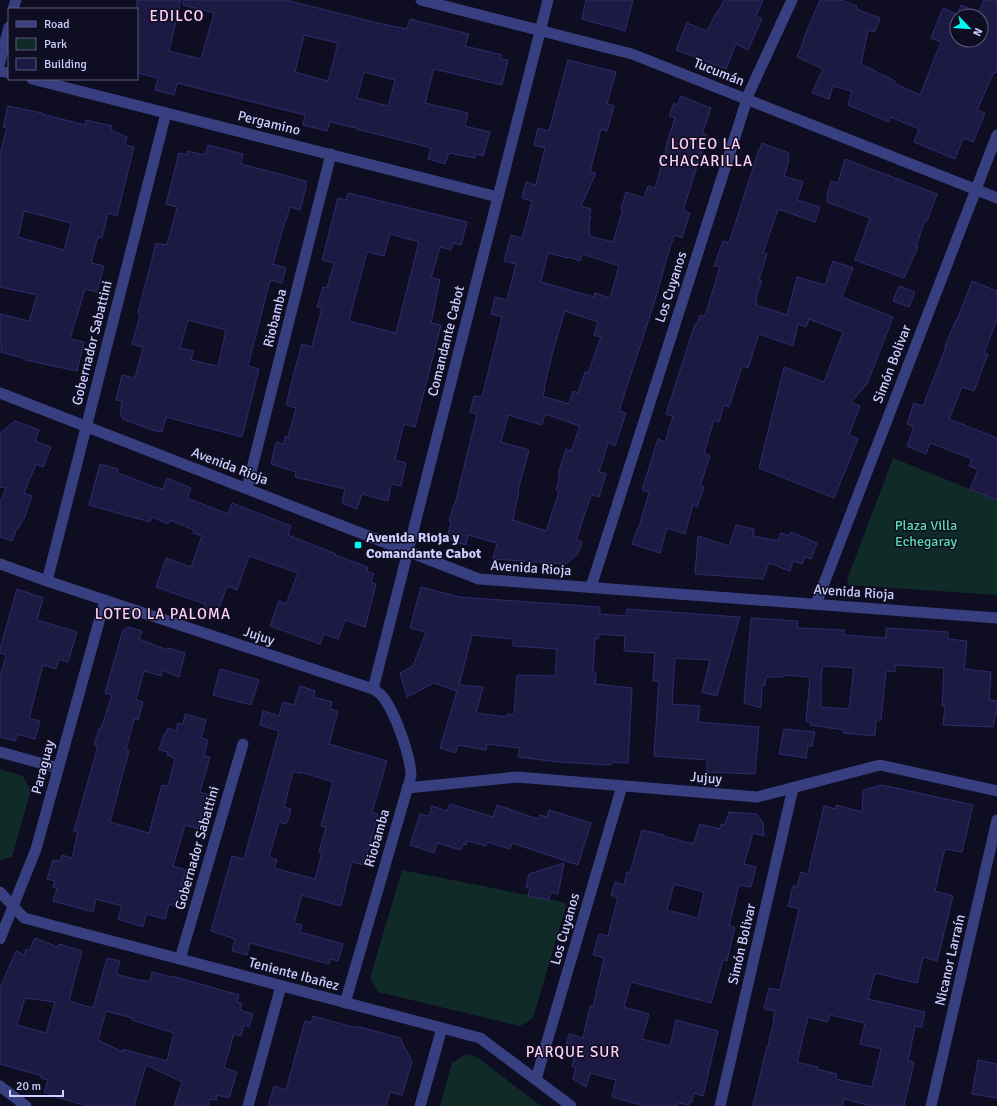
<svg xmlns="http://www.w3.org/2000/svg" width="997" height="1106" viewBox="0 0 997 1106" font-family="Signika,sans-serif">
<rect width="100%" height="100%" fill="#0e0d21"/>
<g fill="#102b27">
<path d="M893,458L997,500V595L849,585L847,580Z"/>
<path d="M0,769L23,776L31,790L12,857L0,860Z"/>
<path d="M402,870L567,903L533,1018L520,1026L378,992L370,978Z"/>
<path d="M466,1054L477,1057L541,1106H440L452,1063Z"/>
</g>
<g fill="#1c1942" stroke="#302b6e" fill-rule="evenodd">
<path d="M137,0H181L169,51L201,59L214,13L183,5L184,0H286L382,24L407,29L410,19L469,34L465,46L502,55L500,59L508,60L502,85L434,69L425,103L468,113L465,126L490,132L483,156L476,154L475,158L449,153L445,164L428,159L431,148L397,139L356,129V128L330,122L327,131L303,125L305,115L177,83L174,95L155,90L158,78L137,73ZM304,35L338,43L328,81L295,72ZM364,72L395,80L388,106L357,98Z"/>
<path d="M586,0H633L625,31L606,25V26L582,19Z"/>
<path d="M724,0H763L756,16L762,19L748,50L736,44L726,69L676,50L687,23L707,31L716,13L717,14Z"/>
<path d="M820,0H841L857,6L856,9L880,18L875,32L868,30L861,64L895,81L894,83L920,95L941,42L931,38L943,8L957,14L961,5L979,12L984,0H997V73L994,72L977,110L985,113L973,142L963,138L955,159L914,142L919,129L891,117L889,122L848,105L852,91L833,86L829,99L812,93L823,69L797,57L804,40H803ZM957,16H981V40H957Z"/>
<path d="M568,60L616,72L607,104L614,106L607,131L601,129L590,172L596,173L581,206L591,209L589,217H591L589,224L590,236L613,242L623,209H621L626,192L644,198L648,186L655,188L666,150L665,149L675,118L669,116L674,103L677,105L681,96L711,108L702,134L707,135L683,210L690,213L682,238L675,235L671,244L656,297L619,411L626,413L615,446L608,443L599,472L606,474L599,497L591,495L576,540L582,542L578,554L566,564L493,559L497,543L468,535L466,545L447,539L451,521H449L454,504H455L477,414L470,412L474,396L482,397L502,317L491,314L495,297L507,300L516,264L504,261L511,235L522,238L532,201L522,198L526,182L536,185L545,148L534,145L538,128L549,131ZM548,253L567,258L568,257L580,261L582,254L619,266L610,298L595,293L594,297L541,282ZM565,311L598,322L594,335L601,337L588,373L585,372L578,393L573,391L569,404L543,396L545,388H544L554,347ZM545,414L580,426L571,451L566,449L558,474L560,475L556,490L559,492L546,531L513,520L519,490H518L529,450L501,442L508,415L542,425Z"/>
<path d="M8,106L42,113V114L85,125L86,120L112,126L111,130L127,137L125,145L134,147L117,216L108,213L102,238L98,237L91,263L104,266L97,292L85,289L70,339L84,342L77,371L25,360L26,359L1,352L2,347L0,346V314L29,321L37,295L0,287V154L7,128L3,127ZM24,211L71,223L64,250L18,237Z"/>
<path d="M762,143L789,153L788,159L789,161L784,176L803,182L797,200L820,207L815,222L778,209L763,253L767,254L759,280L762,281L755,300H757L756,305L787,315L797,277L825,285L833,261L853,268L842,297L893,317L867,384L851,402L860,406L849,435L858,439L834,498L759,468L784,367L824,382L843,332L809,319L806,327L798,324L793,346L759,334L748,368L742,366L729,407L724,405L719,422L714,420L704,453L710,456L700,486L704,487L697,507L693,505L685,534L667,528L660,553L632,544L638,527H639L649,492L642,490L658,439L665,442L673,416L666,414L695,324H697L700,315L705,316L720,267L714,266L723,241L729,243L759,149H760Z"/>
<path d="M208,145L243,154L241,164L306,181V187L300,210L290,207L286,221H285L273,264L286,268L282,283L270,280L248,366L259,369L242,437L166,417L162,432L152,430L123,419L120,413L122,401L116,400L122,375L135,378L143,347L132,344L140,316L138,313L156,243L167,245L174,219L177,207L166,204L179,153L187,155V151L205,155ZM188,320L226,330L218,366L191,360L194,351L180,348Z"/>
<path d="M845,159L937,194L927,221L925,220L916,247H918L904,278L855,260L870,218L827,202V196L831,181L838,183Z"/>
<path d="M348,193L467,222L461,245L453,243L451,250L440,247L431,278L440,280L431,323L441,325L415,427L404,424L399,443L395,460L406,463L401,486L391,484L388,501L362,494L357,509L342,503L345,489L295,477L296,472L271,464L276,442L284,444L285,436L288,437L296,408L286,405L291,384L302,344L312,347L322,308L317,307L323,287L327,288L334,263L322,260L338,198L346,200ZM390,234L419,242L396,333L349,321L367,252L384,256Z"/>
<path d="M972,281L997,291V320L984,353L988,354L974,391L962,387L949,419L997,438V500L970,489L978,470L969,466L972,459L930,443L926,454L907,446L914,427L907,424L914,403L923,406L946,347L945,346L956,320H957Z"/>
<path d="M899,286L915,292L909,307L893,301Z"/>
<path d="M15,421L39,430L35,441L51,447L43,467L36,464L24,493L32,496L24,519H23L19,528H17L12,541L0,537V502L6,488L0,487V433Z"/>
<path d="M100,464L118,469L117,473L126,476L154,487L163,489L167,478L174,481L191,488L187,498L228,514L232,503L291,526L288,535L336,554L335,555L368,567L367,571L374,574L371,582L376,584L365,627L345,620L338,639L324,634L320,644L270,626L279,601L286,604L298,573L249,556L237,590L227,586L216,616L203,611L205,604L156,587L166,558L191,567L202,536L193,533L194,530L170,520L168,524L152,517L150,522L89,505Z"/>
<path d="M736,525L754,529L753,536L778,541L781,533L789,536L791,532L817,543L811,559L805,557L802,564L793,561L790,571L769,563L763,579L695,574L698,536L729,546Z"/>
<path d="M421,587L459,597L600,607V614L626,616L627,609L740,617L717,696L702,692L710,660L675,658L672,704L700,706L698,722L759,727L755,774L707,772V760L654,756L659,681H653L655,653L624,651L625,636L599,634L598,639L595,638L593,673H596L595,684L632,688L628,763L612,762L611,765L558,762L518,757L520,748L487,744L486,750L458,745L456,753L440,748L457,691L434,683L407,697L400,673L413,666L426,632L410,628ZM472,635L513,639V646L557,649L555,676L517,675L514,715L507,714V717L476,713L483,687L459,685Z"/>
<path d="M17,589L43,598L37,620L77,632L68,662L59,659L56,669L43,665L29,718L40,721L35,739L17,734L15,741L0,737V677L6,655L0,653V649Z"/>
<path d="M751,618L798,621L797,628L844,630V635L886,638V628L948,632V639L967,641L964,669L991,672L989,700L997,701V709L993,727L943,725L945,706H942L944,668L895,665V672L886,671L881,720H876L875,736L844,733V730L810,725L811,723L806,721L810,677L783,675V677H766L765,686H762L761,708L744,703ZM823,666L854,668L849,709L821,707V678Z"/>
<path d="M128,627L142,631L139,639L167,650L168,648L185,653L179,677L162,670L161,676L144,671L136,700L143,702L138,720L134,719L126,750L129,751L110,822L149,833L162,785L168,786L175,758L167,755L168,752L159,750L164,734H166L168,728L176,731L178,723L183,724L185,714L206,720L201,738L208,740L204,756L210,757L200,792L207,794L198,829L185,825L173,866L186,870L176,906L169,904L165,919L146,914L143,927L118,919L122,906L96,899L93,912L53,901L57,888L53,887L55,881L47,879L53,860L60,861L62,855L72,858L78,832L74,831L98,746L94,745L99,728L101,729L112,695L105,693L123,630Z"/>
<path d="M220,669L259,680L251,705L213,695Z"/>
<path d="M300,686L315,691L313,697L332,702L330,709L338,711L329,744L387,761L372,812L378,814L364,865L352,862L341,906L302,895L294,923L302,925L300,932L343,944L338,961L330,959L329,964L250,943L247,955L232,951L235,939L211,931L232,856L244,859L279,731L260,725L263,711L279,716L283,702L294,705ZM293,771L300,774L301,772L333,782L321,826L326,827L319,852L322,853L315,879L274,868L277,860L269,857L279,822L286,824L289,817L291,809L284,807Z"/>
<path d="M784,729L815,732L812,746H808L806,758L779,754Z"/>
<path d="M882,785L973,805L962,852L945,849L940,868L935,891L953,896L937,961L923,957L917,983L875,973L868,999L925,1012L922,1027L915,1026L908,1061L914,1062L904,1106H872L844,1099L842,1106H753L767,1046H768L774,1020H773L775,1011L764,1009L769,988L780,990L799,909L788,906L793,886L797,887L801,872L808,874L824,806L836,809V805L862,812L863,790ZM830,1015L865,1023L860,1044L881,1049L872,1087L836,1079L837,1074L817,1069L818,1067L797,1062L808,1017L828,1022Z"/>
<path d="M450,804L493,817L497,805L538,819L540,815L547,817L549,810L591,823L578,865L512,843L510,849L487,842L486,846L467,841L466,845L463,844L461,850L437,843L434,853L410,845L420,814L429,816L432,806L447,811Z"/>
<path d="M729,812L757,814L763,823L764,836L753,833L744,864L756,867L751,887L739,885L729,926L735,927L727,961L723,960L711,1003L631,982L624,1007L649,1014L642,1039L670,1046L676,1020L718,1031L703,1096L694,1093L692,1102H689V1105L678,1103L677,1106H645L612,1097L616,1080L590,1073L586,1087L573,1079L576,1067L572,1066L574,1058L572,1057L574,1049L566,1047L569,1034L583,1038L590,1006L593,1007L604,958L593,955L599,934L608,936L618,897L611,895L615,882L624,885L627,872L630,873L642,830L664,835L663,836L693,844L700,824L720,829L721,824L725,825ZM674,884L704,892L698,918L667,910Z"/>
<path d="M564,863L558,894L551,892L549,900L528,896L530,888L526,887L529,874Z"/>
<path d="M35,938L58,947L59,944L82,951L69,1001L93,1008L107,958L120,961L116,974L142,981L143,980L150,982L152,972L171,977L172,976L239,995L237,1002L242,1003L240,1010L253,1014L249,1027L244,1025L241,1036L234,1034L224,1068L237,1072L229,1098L217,1095L216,1100L210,1099L208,1106H174L182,1082L146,1065L134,1106H88L55,1097V1096L44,1092L48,1080L41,1078L42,1076L0,1064V988L16,951L24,955L26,949L29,951ZM25,998L55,1002L46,1033L17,1025ZM106,1011L132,1018V1020L174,1033L167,1061L123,1049V1052L98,1040Z"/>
<path d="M313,1016L356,1028V1026L400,1038L412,1062L402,1095L390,1092L386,1106H268L274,1086L286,1090L305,1021L311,1023Z"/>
<path d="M978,1060L997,1064V1098L972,1094Z"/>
</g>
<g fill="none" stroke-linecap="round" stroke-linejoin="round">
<g stroke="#383f80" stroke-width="11">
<path d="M421,0L632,54L997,198"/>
<path d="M13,9L16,0"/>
<path d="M0,62L9,27"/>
<path d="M0,71L9,73"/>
<path d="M32,79L498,197"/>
<path d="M0,393L479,579L997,618"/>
<path d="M247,488L331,154"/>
<path d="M0,564L47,581L373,689C376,691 380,693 383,697C395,712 411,757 411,776L345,1003"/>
<path d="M47,581L166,113"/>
<path d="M591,587L749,93L792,0"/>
<path d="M816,604L997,135"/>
<path d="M373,689L548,0"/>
<path d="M0,752L58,768"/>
<path d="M407,788L517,777L757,797L880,765L997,791"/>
<path d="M0,892L24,918L480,1038L571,1106"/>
<path d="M0,939L36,849L105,600"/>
<path d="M180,959L243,744"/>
<path d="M536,1079L622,786"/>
<path d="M248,1106L281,986"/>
<path d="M420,1106L442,1028"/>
<path d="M720,1106L793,788"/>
<path d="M931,1106L997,820"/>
</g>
<path stroke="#383f80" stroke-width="11" d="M0,1086L26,1106"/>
</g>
<rect fill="#01f7ef" stroke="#0e0d21" stroke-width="1.5" x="354" y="541" width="8" height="8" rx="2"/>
<g text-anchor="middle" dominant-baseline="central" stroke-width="3" stroke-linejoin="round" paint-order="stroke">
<g font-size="14" fill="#ceceff" stroke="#0e0d21">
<text transform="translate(719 72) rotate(22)">Tucumán</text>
<text transform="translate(269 123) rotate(14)">Pergamino</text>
<text transform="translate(671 287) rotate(-72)">Los Cuyanos</text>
<text transform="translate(275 318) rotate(-76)">Riobamba</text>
<text transform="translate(446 341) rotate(-76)">Comandante Cabot</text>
<text transform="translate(92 343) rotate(-76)">Gobernador Sabattini</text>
<text transform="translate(892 364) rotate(-69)">Simón Bolivar</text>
<text transform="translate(230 466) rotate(21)">Avenida Rioja</text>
<text transform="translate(531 568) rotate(4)">Avenida Rioja</text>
<text transform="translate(854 592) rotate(4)">Avenida Rioja</text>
<text transform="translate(259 636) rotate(18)">Jujuy</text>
<text transform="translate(43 767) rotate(-75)">Paraguay</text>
<text transform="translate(706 778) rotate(5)">Jujuy</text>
<text transform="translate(377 838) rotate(-74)">Riobamba</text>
<text transform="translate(197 848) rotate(-74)">Gobernador Sabattini</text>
<text transform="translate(565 929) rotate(-74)">Los Cuyanos</text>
<text transform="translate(742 944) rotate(-77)">Simón Bolivar</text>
<text transform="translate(950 960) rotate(-77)">Nicanor Larraín</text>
<text transform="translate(294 974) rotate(15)">Teniente Ibañez</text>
</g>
<g font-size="14" fill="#5adeac" stroke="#0e0d21">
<text x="926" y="525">Plaza Villa<tspan x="926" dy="16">Echegaray</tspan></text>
</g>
<g font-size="14" font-weight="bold" fill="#ceceff" stroke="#0e0d21" text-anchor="start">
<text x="366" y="537">Avenida Rioja y<tspan x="366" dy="16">Comandante Cabot</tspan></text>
</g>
<g font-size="15" letter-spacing="1" fill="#ffd0f4" stroke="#0e0d21">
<text x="177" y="16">EDILCO</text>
<text x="706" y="144">LOTEO LA<tspan x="706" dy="17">CHACARILLA</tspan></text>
<text x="163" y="614">LOTEO LA PALOMA</text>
<text x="573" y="1052">PARQUE SUR</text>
</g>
</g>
<rect x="8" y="8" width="130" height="72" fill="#0e0d21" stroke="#5b5a7a"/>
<rect x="16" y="21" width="20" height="6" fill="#383f80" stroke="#5b5a7a"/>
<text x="44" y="28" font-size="12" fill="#ceceff">Road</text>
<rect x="16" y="38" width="20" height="12" fill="#102b27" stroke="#5b5a7a"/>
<text x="44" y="48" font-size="12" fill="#ceceff">Park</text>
<rect x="16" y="58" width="20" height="12" fill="#1c1942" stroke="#5b5a7a"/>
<text x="44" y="68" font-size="12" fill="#ceceff">Building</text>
<g transform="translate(969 28) rotate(115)"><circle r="19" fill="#0e0d21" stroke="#5b5a7a"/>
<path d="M0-3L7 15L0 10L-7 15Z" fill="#01f7ef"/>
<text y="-6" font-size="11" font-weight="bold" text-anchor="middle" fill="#ceceff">N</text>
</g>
<path d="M10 1090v6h53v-6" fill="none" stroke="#ceceff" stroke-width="2"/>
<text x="16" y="1090" font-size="12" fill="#ceceff" stroke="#0e0d21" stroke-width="3" paint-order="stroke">20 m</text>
</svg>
